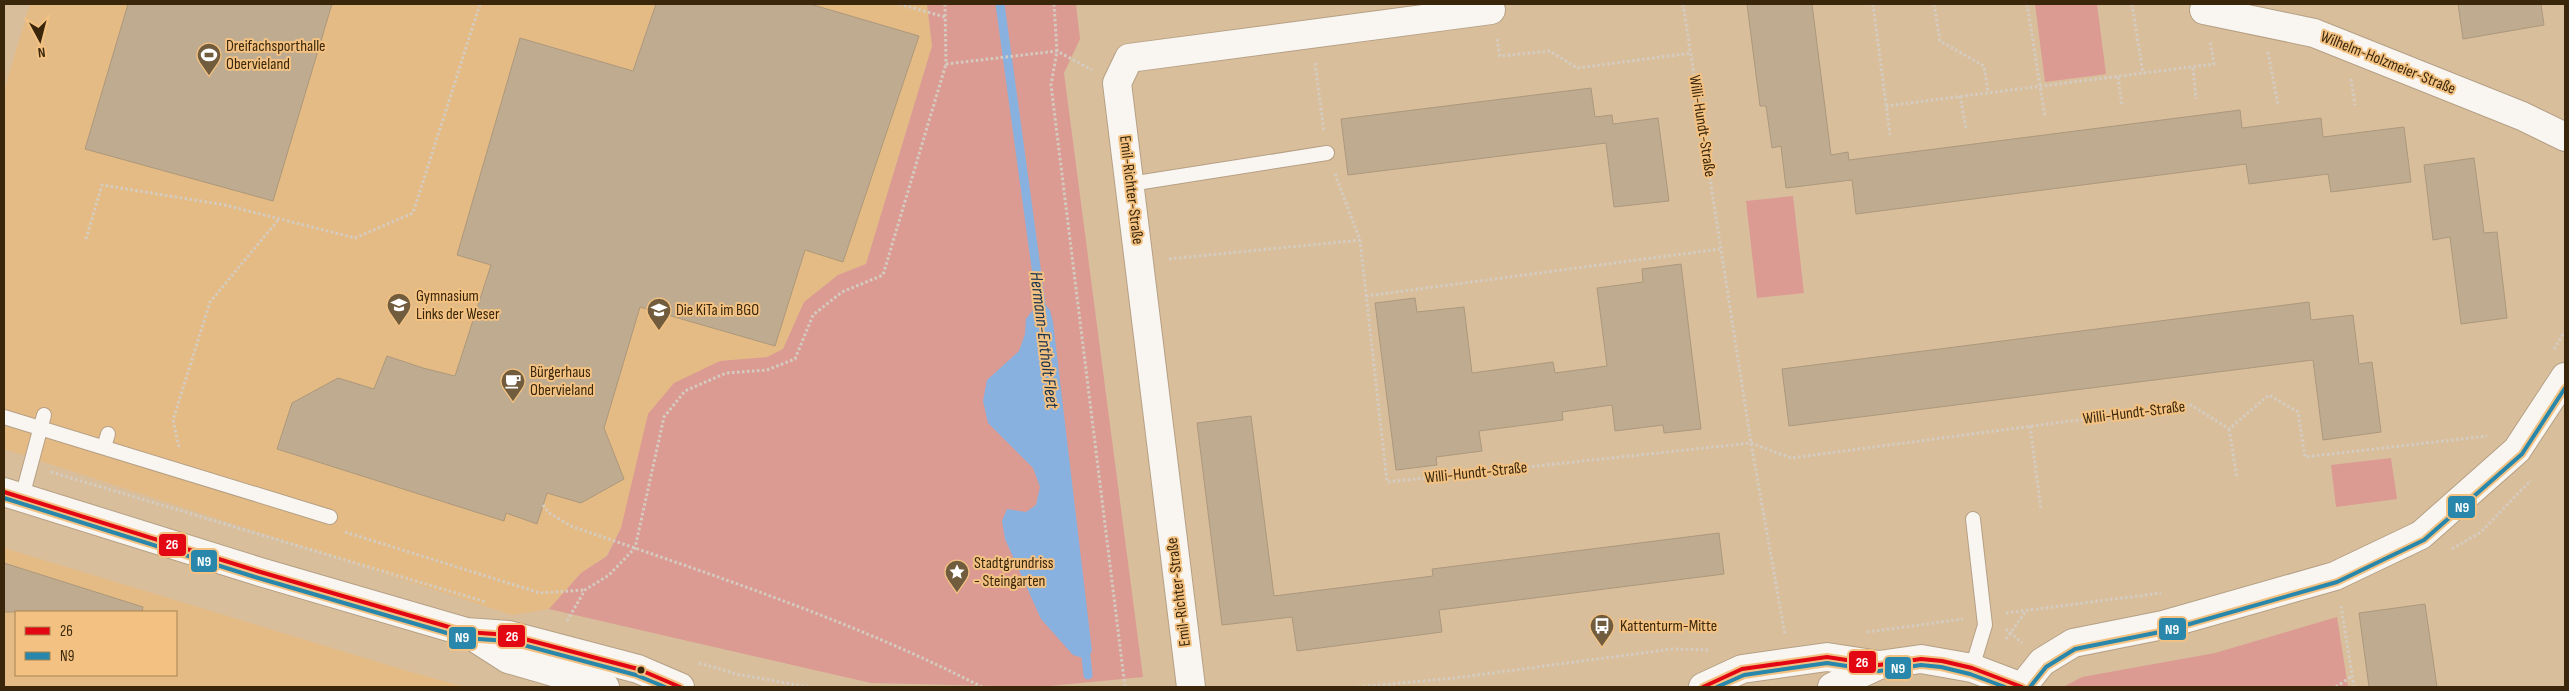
<svg xmlns="http://www.w3.org/2000/svg" width="2569" height="691" viewBox="0 0 2569 691" font-family="'Sofia Sans Condensed',sans-serif">
<rect width="100%" height="100%" fill="#d9be9c"/>
<g fill="#e5bb85" fill-rule="evenodd">
<path d="M30,4H927L932,46L866,264L838,275L804,302L783,349L767,357L720,361L621,528L606,556L581,573L549,609L512,615L4,449V91Z"/>
<path d="M4,548L404,670L465,687H4ZM16,612H176V675H16Z"/>
</g>
<g fill="#db9b92">
<path d="M927,4H1076L1080,39L1064,73L1143,677L1039,687L871,683L549,609L581,573L607,556L621,528L648,414L674,383L720,361L767,357L783,349L804,302L838,275L866,264L932,46Z"/>
<path d="M2035,4H2097L2106,74L2045,82Z"/>
<path d="M1793,196L1804,293L1757,298L1746,201Z"/>
<path d="M2391,458L2397,499L2336,507L2331,465Z"/>
<path d="M2337,617L2348,687H2063L2082,677L2215,653Z"/>
</g>
<path fill="#88b1df" d="M1041,300L1050,310L1053,322L1092,651L1087,659L1073,655L1041,619L1005,539L1002,521L1007,509L1026,512L1036,505L1040,487L1033,468L988,423L983,401L987,380L1019,351L1025,334L1026,319Z"/>
<g fill="none" stroke-linecap="round" stroke-linejoin="round">
<g stroke="#88b1df" stroke-width="9">
<path d="M1000,4L1042,311"/>
<path d="M1085,648L1088,675"/>
</g>
</g>
<g fill="#bfab8f" stroke="#ac987c">
<path d="M128,4H332L273,201L85,149Z"/>
<path d="M656,4H810L919,36L843,262L805,250L775,346L640,307L604,428L624,479L581,503L547,493L537,524L506,513L504,521L277,449L292,403L338,378L374,389L387,356L423,368L455,376L491,265L457,255L520,38L633,71Z"/>
<path d="M1747,4H1812L1831,155L1848,152L1849,160L2240,110L2242,128L2321,118L2323,137L2404,127L2411,182L2331,192L2328,174L2249,184L2246,164L1856,214L1852,180L1786,188L1781,146L1772,148L1766,106H1760Z"/>
<path d="M2458,4H2541L2544,25L2463,39Z"/>
<path d="M1591,88L1595,117L1612,115L1613,124L1658,118L1669,201L1614,207L1606,143L1348,175L1341,119Z"/>
<path d="M2474,158L2484,233L2497,232L2507,318L2461,324L2450,237L2433,240L2424,165Z"/>
<path d="M1681,264L1701,429L1664,433L1663,425L1615,431L1612,405L1562,412L1563,420L1479,431L1482,451L1436,457L1437,465L1396,470L1375,303L1415,298L1417,312L1464,307L1472,373L1553,362L1555,373L1607,366L1597,288L1643,282L1642,269Z"/>
<path d="M2309,302L2311,320L2353,315L2359,364L2372,362L2381,432L2323,440L2313,360L1789,426L1782,369Z"/>
<path d="M1251,416L1274,596L1433,576L1432,569L1719,533L1724,574L1439,610L1442,632L1297,651L1292,617L1222,625L1197,423Z"/>
<path d="M4,563L143,607L142,612H4Z"/>
<path d="M2425,604L2437,687H2369L2359,613Z"/>
</g>
<g fill="none" stroke-linecap="round" stroke-linejoin="round">
<defs>
<g id="service">
<path d="M1130,184L1327,153"/>
<path d="M4,417L330,517"/>
<path d="M104,447L108,434"/>
<path d="M22,497L44,415"/>
<path d="M1972,668L1985,625L1973,519"/>
</g>
<g id="minor">
<path d="M2204,10L2314,33L2522,116L2565,137"/>
<path d="M1191,687L1117,83L1129,58L1491,10"/>
</g>
<g id="tertiary">
<path d="M4,492L257,571L466,632L509,635L638,669L680,687"/>
<path d="M469,634L508,659L605,687"/>
<path d="M1703,687L1742,669L1827,657L1879,665"/>
<path d="M1832,687L1879,665L1921,659L1972,668L2022,687"/>
<path d="M2022,687L2042,662L2073,643L2163,625L2335,576L2421,535L2517,450L2565,377"/>
</g>
</defs>
<use href="#service" stroke="#b5a085" stroke-width="16"/>
<use href="#minor" stroke="#b5a085" stroke-width="30"/>
<use href="#tertiary" stroke="#b5a085" stroke-width="30"/>
<g stroke="#d4ccc1" stroke-width="3" stroke-dasharray="2.5 2.5" stroke-linecap="butt">
<path d="M899,4L945,17"/>
<path d="M945,4L946,64L1057,51L1092,70"/>
<path d="M1054,4L1057,51L1051,85L1125,687"/>
<path d="M1683,4L1751,443L1785,635"/>
<path d="M1873,4L1890,135"/>
<path d="M1934,4L1940,41L1984,66L1988,93"/>
<path d="M2027,4L2045,117"/>
<path d="M2132,4L2143,74"/>
<path d="M1497,39L1500,56L1550,51L1577,68L1691,53"/>
<path d="M2268,52L2278,105"/>
<path d="M1315,63L1324,132"/>
<path d="M2193,68L2196,99"/>
<path d="M2118,77L2122,106"/>
<path d="M2351,79L2355,105"/>
<path d="M1960,96L1966,129"/>
<path d="M1886,106L2214,64L2210,41"/>
<path d="M1335,174L1360,240L1387,482L1751,443L1791,458L2191,405L2229,429L2269,395L2298,412L2305,457L2487,436"/>
<path d="M86,239L102,185L225,205L355,238L413,213L480,4"/>
<path d="M1169,259L1360,240"/>
<path d="M1366,296L1720,249"/>
<path d="M2554,349L2565,331"/>
<path d="M2030,426L2041,509"/>
<path d="M2229,429L2237,478"/>
<path d="M179,447L173,420L210,302L279,219"/>
<path d="M51,472L486,602"/>
<path d="M543,505L549,513L571,526C709,574 852,620 982,687"/>
<path d="M345,532L540,593L584,590"/>
<path d="M2452,549L2481,532L2531,480"/>
<path d="M2341,606L2354,687"/>
<path d="M2006,613L2161,593"/>
<path d="M567,621L585,590L609,575L635,548L664,417L685,391L726,373L767,370L795,359L813,315L842,292L883,275L946,64"/>
<path d="M2006,629L2022,643"/>
<path d="M1867,632L1963,619"/>
<path d="M2006,639L2026,611"/>
<path d="M699,663L736,674L808,687"/>
<path d="M1358,687L1455,678L1672,649L1710,650"/>
<path d="M2336,687L2352,676"/>
</g>
<use href="#service" stroke="#f9f5f0" stroke-width="14"/>
<use href="#minor" stroke="#f9f5f0" stroke-width="28"/>
<use href="#tertiary" stroke="#f9f5f0" stroke-width="28"/>
<defs>
<g id="bus-1">
<path d="M4,492L257,571L466,632L509,635L638,669L680,687"/>
<path d="M1703,687L1742,669L1827,657L1879,665L1921,659L1942,661L1972,668L2022,687"/>
</g>
<g id="bus-2">
<path d="M4,498L255,577L464,638L508,641L636,675L665,687"/>
<path d="M1717,687L1744,675L1827,663L1879,671L1921,665L1941,667L1970,674L2005,687"/>
<path d="M2030,687L2046,667L2075,649L2165,631L2337,582L2424,540L2522,454L2565,388"/>
</g>
</defs>
<use href="#bus-1" stroke="#f3c282" stroke-width="8"/>
<use href="#bus-2" stroke="#f3c282" stroke-width="8"/>
<use href="#bus-1" stroke="#e30613" stroke-width="4"/>
<use href="#bus-2" stroke="#2887ab" stroke-width="4"/>
</g>
<defs>
<symbol id="stadium-pin" viewBox="-11 -11 22 30"><path d="M0 17L-7.5 6A9.5 9.5 0 1 1 7.5 6Z" fill="#725c3e" stroke="#f3c282"/><path d="M0-5a6.5 5 0 1 0 0 10a6.5 5 0 1 0 0-10ZM-3.5-1.8h7v3.6h-7Z" fill="#fff"/></symbol>
<symbol id="school-pin" viewBox="-11 -11 22 30"><path d="M0 17L-7.5 6A9.5 9.5 0 1 1 7.5 6Z" fill="#725c3e" stroke="#f3c282"/><path d="M0-5L7-2L0 1L-7-2ZM-4 1L0 2.5L4 1V4Q0 6-4 4Z" fill="#fff"/></symbol>
<symbol id="cafe-pin" viewBox="-11 -11 22 30"><path d="M0 17L-7.5 6A9.5 9.5 0 1 1 7.5 6Z" fill="#725c3e" stroke="#f3c282"/><path d="M-5.5-4.5H6V0H3Q3 3.5 0 3.5H-2.5Q-5.5 3.5-5.5 0ZM3-3.2v2h1.7v-2ZM-6 4.5H4V6H-6Z" fill="#fff"/></symbol>
<symbol id="sight-pin" viewBox="-11 -11 22 30"><path d="M0 17L-7.5 6A9.5 9.5 0 1 1 7.5 6Z" fill="#725c3e" stroke="#f3c282"/><path d="M0-6L1.8-2.2L6-1.7L2.9 1.2L3.7 5.4L0 3.3L-3.7 5.4L-2.9 1.2L-6-1.7L-1.8-2.2Z" fill="#fff"/></symbol>
<symbol id="bus-pin" viewBox="-11 -11 22 30"><path d="M0 17L-7.5 6A9.5 9.5 0 1 1 7.5 6Z" fill="#725c3e" stroke="#f3c282"/><path d="M-5-6H5V4H4V6H2V4H-2V6H-4V4H-5ZM-3.5-4V0h7V-4ZM-3.5 1.2v1.5H-2V1.2ZM2 1.2v1.5H3.5V1.2Z" fill="#fff"/></symbol>
</defs>
<g fill-rule="evenodd">
<use href="#stadium-pin" x="195" y="41" width="28" height="38"/>
<use href="#school-pin" x="385" y="291" width="28" height="38"/>
<use href="#school-pin" x="645" y="296" width="28" height="38"/>
<use href="#cafe-pin" x="499" y="367" width="28" height="38"/>
<use href="#sight-pin" x="943" y="558" width="28" height="38"/>
<use href="#bus-pin" x="1588" y="612" width="28" height="38"/>
</g>
<circle fill="#3a270b" stroke="#f3c282" stroke-width="2" cx="641" cy="670" r="4.5"/>
<g text-anchor="middle" dominant-baseline="central" stroke-width="4" stroke-linejoin="round" paint-order="stroke">
<g font-size="16" fill="#3a270b" stroke="#f3c282" text-anchor="start">
<text x="226" y="46">Dreifachsporthalle<tspan x="226" dy="18">Obervieland</tspan></text>
<text x="416" y="296">Gymnasium<tspan x="416" dy="18">Links der Weser</tspan></text>
<text x="676" y="310">Die KiTa im BGO</text>
<text x="530" y="372">Bürgerhaus<tspan x="530" dy="18">Obervieland</tspan></text>
<text x="974" y="563">Stadtgrundriss<tspan x="974" dy="18">- Steingarten</tspan></text>
<text x="1620" y="626">Kattenturm-Mitte</text>
</g>
<g font-size="16" fill="#3a270b" stroke="#f3c282">
<text transform="translate(2388 63) rotate(22)">Wilhelm-Holzmeier-Straße</text>
<text transform="translate(1702 126) rotate(81)">Willi-Hundt-Straße</text>
<text transform="translate(1131 190) rotate(83)">Emil-Richter-Straße</text>
<text transform="translate(2134 413) rotate(-7)">Willi-Hundt-Straße</text>
<text transform="translate(1476 473) rotate(-6)">Willi-Hundt-Straße</text>
<text transform="translate(1179 592) rotate(-97)">Emil-Richter-Straße</text>
</g>
<g font-size="18" font-style="italic" fill="#143150" stroke="#f3c282">
<text transform="translate(1044 340) rotate(83)">Hermann-Entholt Fleet</text>
</g>
</g>
<g stroke="#f3c282" stroke-width="2">
<rect x="2447" y="495" width="29" height="24" rx="5" fill="#2887ab"/>
<rect x="158" y="533" width="29" height="24" rx="5" fill="#e30613"/>
<rect x="190" y="549" width="28" height="24" rx="5" fill="#2887ab"/>
<rect x="2158" y="617" width="29" height="24" rx="5" fill="#2887ab"/>
<rect x="497" y="624" width="29" height="24" rx="5" fill="#e30613"/>
<rect x="448" y="626" width="29" height="24" rx="5" fill="#2887ab"/>
<rect x="1848" y="650" width="29" height="24" rx="5" fill="#e30613"/>
<rect x="1884" y="656" width="28" height="24" rx="5" fill="#2887ab"/>
</g>
<g font-size="14" text-anchor="middle" font-weight="bold" fill="#fff">
<text x="2462" y="512">N9</text>
<text x="172" y="549">26</text>
<text x="204" y="566">N9</text>
<text x="2172" y="634">N9</text>
<text x="512" y="641">26</text>
<text x="462" y="642">N9</text>
<text x="1862" y="667">26</text>
<text x="1898" y="673">N9</text>
</g>
<rect width="2569" height="691" fill="none" stroke="#3a270b" stroke-width="10"/>
<rect x="15" y="611" width="162" height="65" fill="#f3c282" stroke="#a98452"/>
<rect x="25" y="627" width="25" height="8" fill="#e30613" stroke="#a98452"/>
<text x="60" y="636" font-size="15" fill="#3a270b">26</text>
<rect x="25" y="652" width="25" height="8" fill="#2887ab" stroke="#a98452"/>
<text x="60" y="661" font-size="15" fill="#3a270b">N9</text>
<g transform="translate(40 40) rotate(173)" stroke="#f3c282" stroke-width="4" paint-order="stroke">
<path d="M0-4L9 19L0 12L-9 19Z" fill="#3a270b"/>
<text y="-8" font-size="14" font-weight="bold" text-anchor="middle" fill="#3a270b">N</text>
</g>
</svg>
